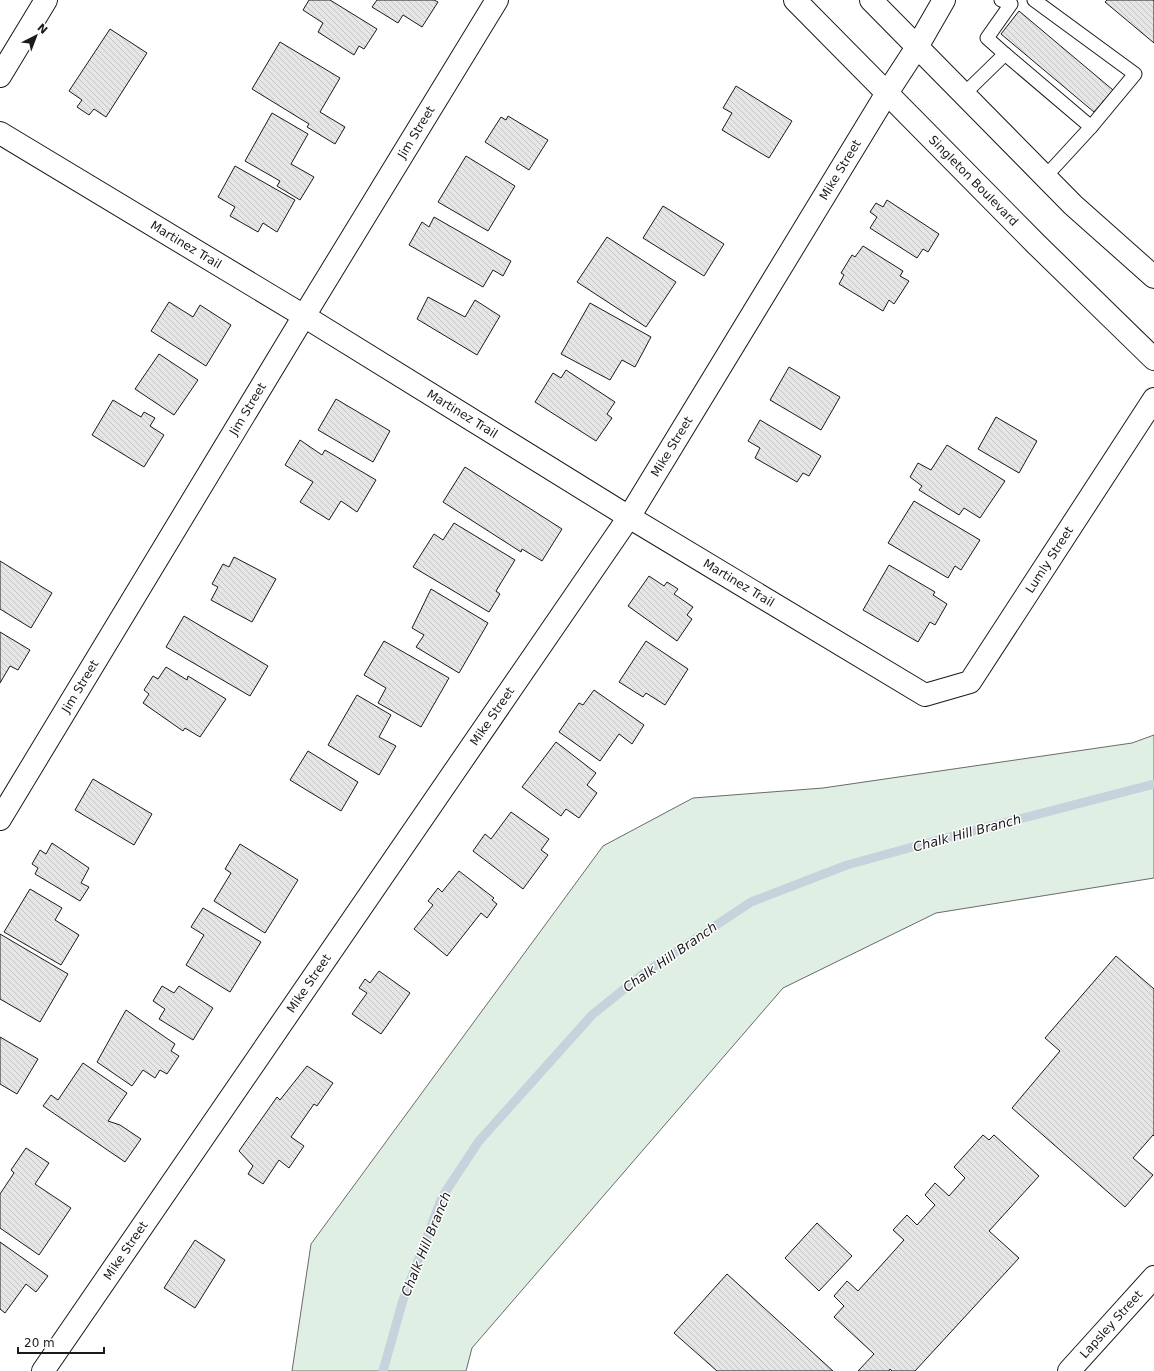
<svg xmlns="http://www.w3.org/2000/svg" width="1154" height="1371" viewBox="0 0 1154 1371" font-family="'DejaVu Sans',sans-serif">
<defs>
<pattern id="building-back-hatch" width="6" height="6" patternUnits="userSpaceOnUse"><rect width="6" height="6" fill="#e6e6e6"/><path d="M-1 5l2 2M0 0l6 6M5-1l2 2" fill="none" stroke="#c5c5c5"/></pattern>
</defs>
<rect width="100%" height="100%" fill="#fff"/>
<path fill="#e0efe3" stroke="#6a6a6a" d="M1154,735V878L936,913L783,988L472,1348L466,1371H292L311,1244L603,846L693,798L823,788L1132,743Z"/>
<g fill="none" stroke-linecap="round" stroke-linejoin="round">
<path stroke="#c6d2dc" stroke-width="9" d="M383,1371L403,1300L442,1197L479,1141L592,1015L644,973L751,902L847,865L938,840L1154,784"/>
</g>
<g fill="url(#building-back-hatch)" stroke="#1a1a1a">
<path d="M309,0H330L377,29L364,49L359,46L354,55L318,32L323,23L303,10Z"/>
<path d="M377,0H434L438,2L422,27L403,15L398,23L372,7Z"/>
<path d="M1107,0H1154V43L1105,2Z"/>
<path d="M1019,11L1113,90L1094,112L1001,34Z"/>
<path d="M110,29L147,53L106,117L94,109L89,115L77,107L82,100L69,91Z"/>
<path d="M280,42L340,78L320,112L345,127L335,144L307,127L309,124L252,89Z"/>
<path d="M736,86L792,121L769,158L722,130L732,113L723,108Z"/>
<path d="M272,113L308,134L291,164L314,177L300,200L277,186L280,181L245,161Z"/>
<path d="M508,116L548,140L529,170L485,142L501,117L506,120Z"/>
<path d="M466,156L515,186L488,231L438,202Z"/>
<path d="M235,166L295,200L277,232L263,223L258,232L230,216L235,207L218,197Z"/>
<path d="M887,200L939,234L928,252L923,249L917,258L870,228L877,217L870,212L876,203L883,207Z"/>
<path d="M663,206L724,244L704,276L643,238Z"/>
<path d="M434,217L511,261L503,276L493,270L483,287L409,245L422,222L429,227Z"/>
<path d="M607,237L676,282L646,327L577,282Z"/>
<path d="M863,246L903,271L900,276L909,281L894,304L889,300L883,311L839,284L844,275L841,273L852,255L855,257Z"/>
<path d="M428,297L465,317L475,300L500,316L477,355L417,319Z"/>
<path d="M169,302L193,317L200,305L231,325L206,366L151,331Z"/>
<path d="M590,303L651,337L635,367L622,360L610,380L561,354Z"/>
<path d="M159,354L198,380L174,415L135,389Z"/>
<path d="M789,367L840,397L821,430L770,400Z"/>
<path d="M566,370L615,402L607,414L612,418L596,441L535,402L553,373L561,378Z"/>
<path d="M336,399L390,431L373,462L318,430Z"/>
<path d="M113,400L141,417L144,412L155,418L150,426L164,435L144,467L92,435Z"/>
<path d="M996,417L1037,441L1019,473L978,449Z"/>
<path d="M760,420L821,456L809,476L803,473L797,482L755,458L760,448L748,441Z"/>
<path d="M300,440L322,455L325,450L376,480L357,512L341,501L329,520L300,502L313,482L285,465Z"/>
<path d="M947,445L1005,481L980,518L964,508L959,515L919,490L922,486L910,477L918,463L931,470Z"/>
<path d="M465,467L562,529L542,561L522,549L521,552L443,502Z"/>
<path d="M914,501L980,540L961,570L955,566L948,578L888,543Z"/>
<path d="M454,523L515,560L496,591L500,594L489,612L413,567L434,534L443,540Z"/>
<path d="M234,557L276,579L252,622L211,600L218,587L212,584L223,564L229,567Z"/>
<path d="M0,561L52,593L31,628L0,609Z"/>
<path d="M889,565L935,592L933,595L947,604L935,625L930,622L918,642L863,610Z"/>
<path d="M649,576L664,586L667,582L678,589L674,594L693,607L687,615L692,619L677,641L628,606Z"/>
<path d="M431,589L488,623L459,673L416,647L424,635L412,628Z"/>
<path d="M184,616L268,666L250,696L166,647Z"/>
<path d="M0,632L30,650L18,670L10,666L0,683Z"/>
<path d="M384,641L449,678L421,727L378,703L386,688L364,675Z"/>
<path d="M646,641L688,669L665,705L646,693L643,697L619,682Z"/>
<path d="M166,667L187,680L188,676L226,699L200,737L185,728L183,731L143,703L149,694L144,690L153,676L158,679Z"/>
<path d="M594,690L644,725L632,744L619,734L600,761L559,732L579,703L583,705Z"/>
<path d="M357,695L391,715L379,737L396,746L379,775L328,745Z"/>
<path d="M556,742L596,773L587,785L597,793L579,818L566,809L561,816L522,787Z"/>
<path d="M308,751L358,782L341,811L290,780Z"/>
<path d="M93,779L152,814L134,845L75,810Z"/>
<path d="M511,812L549,839L541,850L548,855L523,889L473,851L485,834L491,839Z"/>
<path d="M52,843L89,868L81,883L89,887L80,901L35,874L38,868L32,864L40,850L46,854Z"/>
<path d="M240,844L298,880L265,933L214,901L231,873L225,869Z"/>
<path d="M459,871L494,898L492,900L497,904L487,918L481,913L447,956L414,929L433,905L428,901L438,888L442,892Z"/>
<path d="M30,889L62,908L55,920L79,935L61,965L4,932Z"/>
<path d="M203,908L261,942L230,992L186,965L204,935L191,927Z"/>
<path d="M0,934L68,974L40,1022L0,999Z"/>
<path d="M1116,956L1154,989V1136L1153,1135L1133,1158L1153,1175L1125,1207L1012,1108L1060,1051L1045,1038Z"/>
<path d="M379,971L410,993L381,1034L352,1014L367,993L359,988L365,979L370,983Z"/>
<path d="M162,986L174,993L179,986L213,1008L193,1040L159,1019L165,1009L153,1001Z"/>
<path d="M126,1010L175,1044L171,1051L179,1056L167,1074L160,1070L155,1078L143,1070L132,1086L97,1062Z"/>
<path d="M0,1037L38,1059L17,1094L0,1084Z"/>
<path d="M83,1063L127,1093L108,1121L120,1125L141,1139L125,1162L43,1106L51,1095L58,1100Z"/>
<path d="M307,1066L333,1083L317,1106L314,1104L291,1137L304,1146L289,1168L279,1160L263,1184L248,1174L253,1166L239,1151L277,1097L280,1100Z"/>
<path d="M983,1135L989,1140L994,1135L1039,1176L989,1231L1019,1258L915,1371H892L890,1369L889,1371H858L874,1354L834,1317L844,1306L834,1296L847,1281L858,1291L904,1240L893,1230L907,1215L917,1225L935,1205L925,1195L935,1183L949,1196L965,1178L954,1167Z"/>
<path d="M26,1148L49,1163L35,1184L71,1208L39,1255L0,1228V1194L14,1173L11,1170Z"/>
<path d="M817,1223L852,1256L819,1291L785,1258Z"/>
<path d="M195,1240L225,1260L195,1308L164,1288Z"/>
<path d="M0,1242L48,1276L36,1292L26,1284L5,1313L0,1309Z"/>
<path d="M727,1274L833,1371H717L674,1333Z"/>
</g>
<g fill="none" stroke-linecap="round" stroke-linejoin="round">
<defs>
<g id="lane">
<path d="M1001,0L1011,4L987,38L1005,54"/>
<path d="M1034,0L1135,74L1091,127"/>
<path d="M964,94L1005,54L1091,127L1045,177"/>
</g>
<g id="street">
<path id="s1" d="M0,133L304,316L629,517L925,695L970,682L1154,399"/>
<path id="s2" d="M0,819L304,316L497,0"/>
<path id="s3" d="M43,1371L629,517L887,93L917,47L944,0"/>
<path id="s4" d="M1069,1371L1154,1277"/>
</g>
<g id="secondary">
<path id="s5" d="M795,0L1036,244L1154,359"/>
<path d="M871,0L1073,205L1154,277"/>
<path d="M0,76L46,0"/>
</g>
</defs>
<use href="#lane" stroke="#1a1a1a" stroke-width="15"/>
<use href="#street" stroke="#1a1a1a" stroke-width="24"/>
<use href="#secondary" stroke="#1a1a1a" stroke-width="24"/>
<use href="#lane" stroke="#fff" stroke-width="13"/>
<use href="#street" stroke="#fff" stroke-width="22"/>
<use href="#secondary" stroke="#fff" stroke-width="22"/>
</g>
<g text-anchor="middle" dominant-baseline="central" stroke-width="3" stroke-linejoin="round" paint-order="stroke">
<g font-size="12" fill="#1a1a1a" stroke="#fff">
<text stroke="none"><textPath href="#s2" startOffset="803">Jim Street</textPath></text>
<text stroke="none"><textPath href="#s3" startOffset="1442">Mike Street</textPath></text>
<text stroke="none"><textPath href="#s5" startOffset="254">Singleton Boulevard</textPath></text>
<text stroke="none"><textPath href="#s1" startOffset="217">Martinez Trail</textPath></text>
<text stroke="none"><textPath href="#s2" startOffset="479">Jim Street</textPath></text>
<text stroke="none"><textPath href="#s1" startOffset="541">Martinez Trail</textPath></text>
<text stroke="none"><textPath href="#s3" startOffset="1118">Mike Street</textPath></text>
<text stroke="none"><textPath href="#s1" startOffset="1275">Lumly Street</textPath></text>
<text stroke="none"><textPath href="#s1" startOffset="865">Martinez Trail</textPath></text>
<text stroke="none"><textPath href="#s2" startOffset="155">Jim Street</textPath></text>
<text stroke="none"><textPath href="#s3" startOffset="794">Mike Street</textPath></text>
<text stroke="none"><textPath href="#s3" startOffset="470">Mike Street</textPath></text>
<text stroke="none"><textPath href="#s3" startOffset="146">Mike Street</textPath></text>
<text stroke="none"><textPath href="#s4" startOffset="63">Lapsley Street</textPath></text>
</g>
<g font-size="13" font-style="italic" fill="#1a1a1a" stroke="#fff">
<text transform="translate(967 833) rotate(-15)">Chalk Hill Branch</text>
<text transform="translate(670 957) rotate(-35)">Chalk Hill Branch</text>
<text transform="translate(426 1244) rotate(-68)">Chalk Hill Branch</text>
</g>
</g>
<g transform="translate(36 36) rotate(42)" stroke="#ffffff" stroke-width="3" paint-order="stroke">
<path d="M0-3L7 15L0 10L-7 15Z" fill="#1a1a1a"/>
<text y="-6" font-size="11" font-weight="bold" text-anchor="middle" fill="#1a1a1a">N</text>
</g>
<path d="M18 1347v6h86v-6" fill="none" stroke="#1a1a1a" stroke-width="2"/>
<text x="24" y="1347" font-size="12" fill="#1a1a1a" stroke="#ffffff" stroke-width="3" paint-order="stroke">20 m</text>
</svg>
